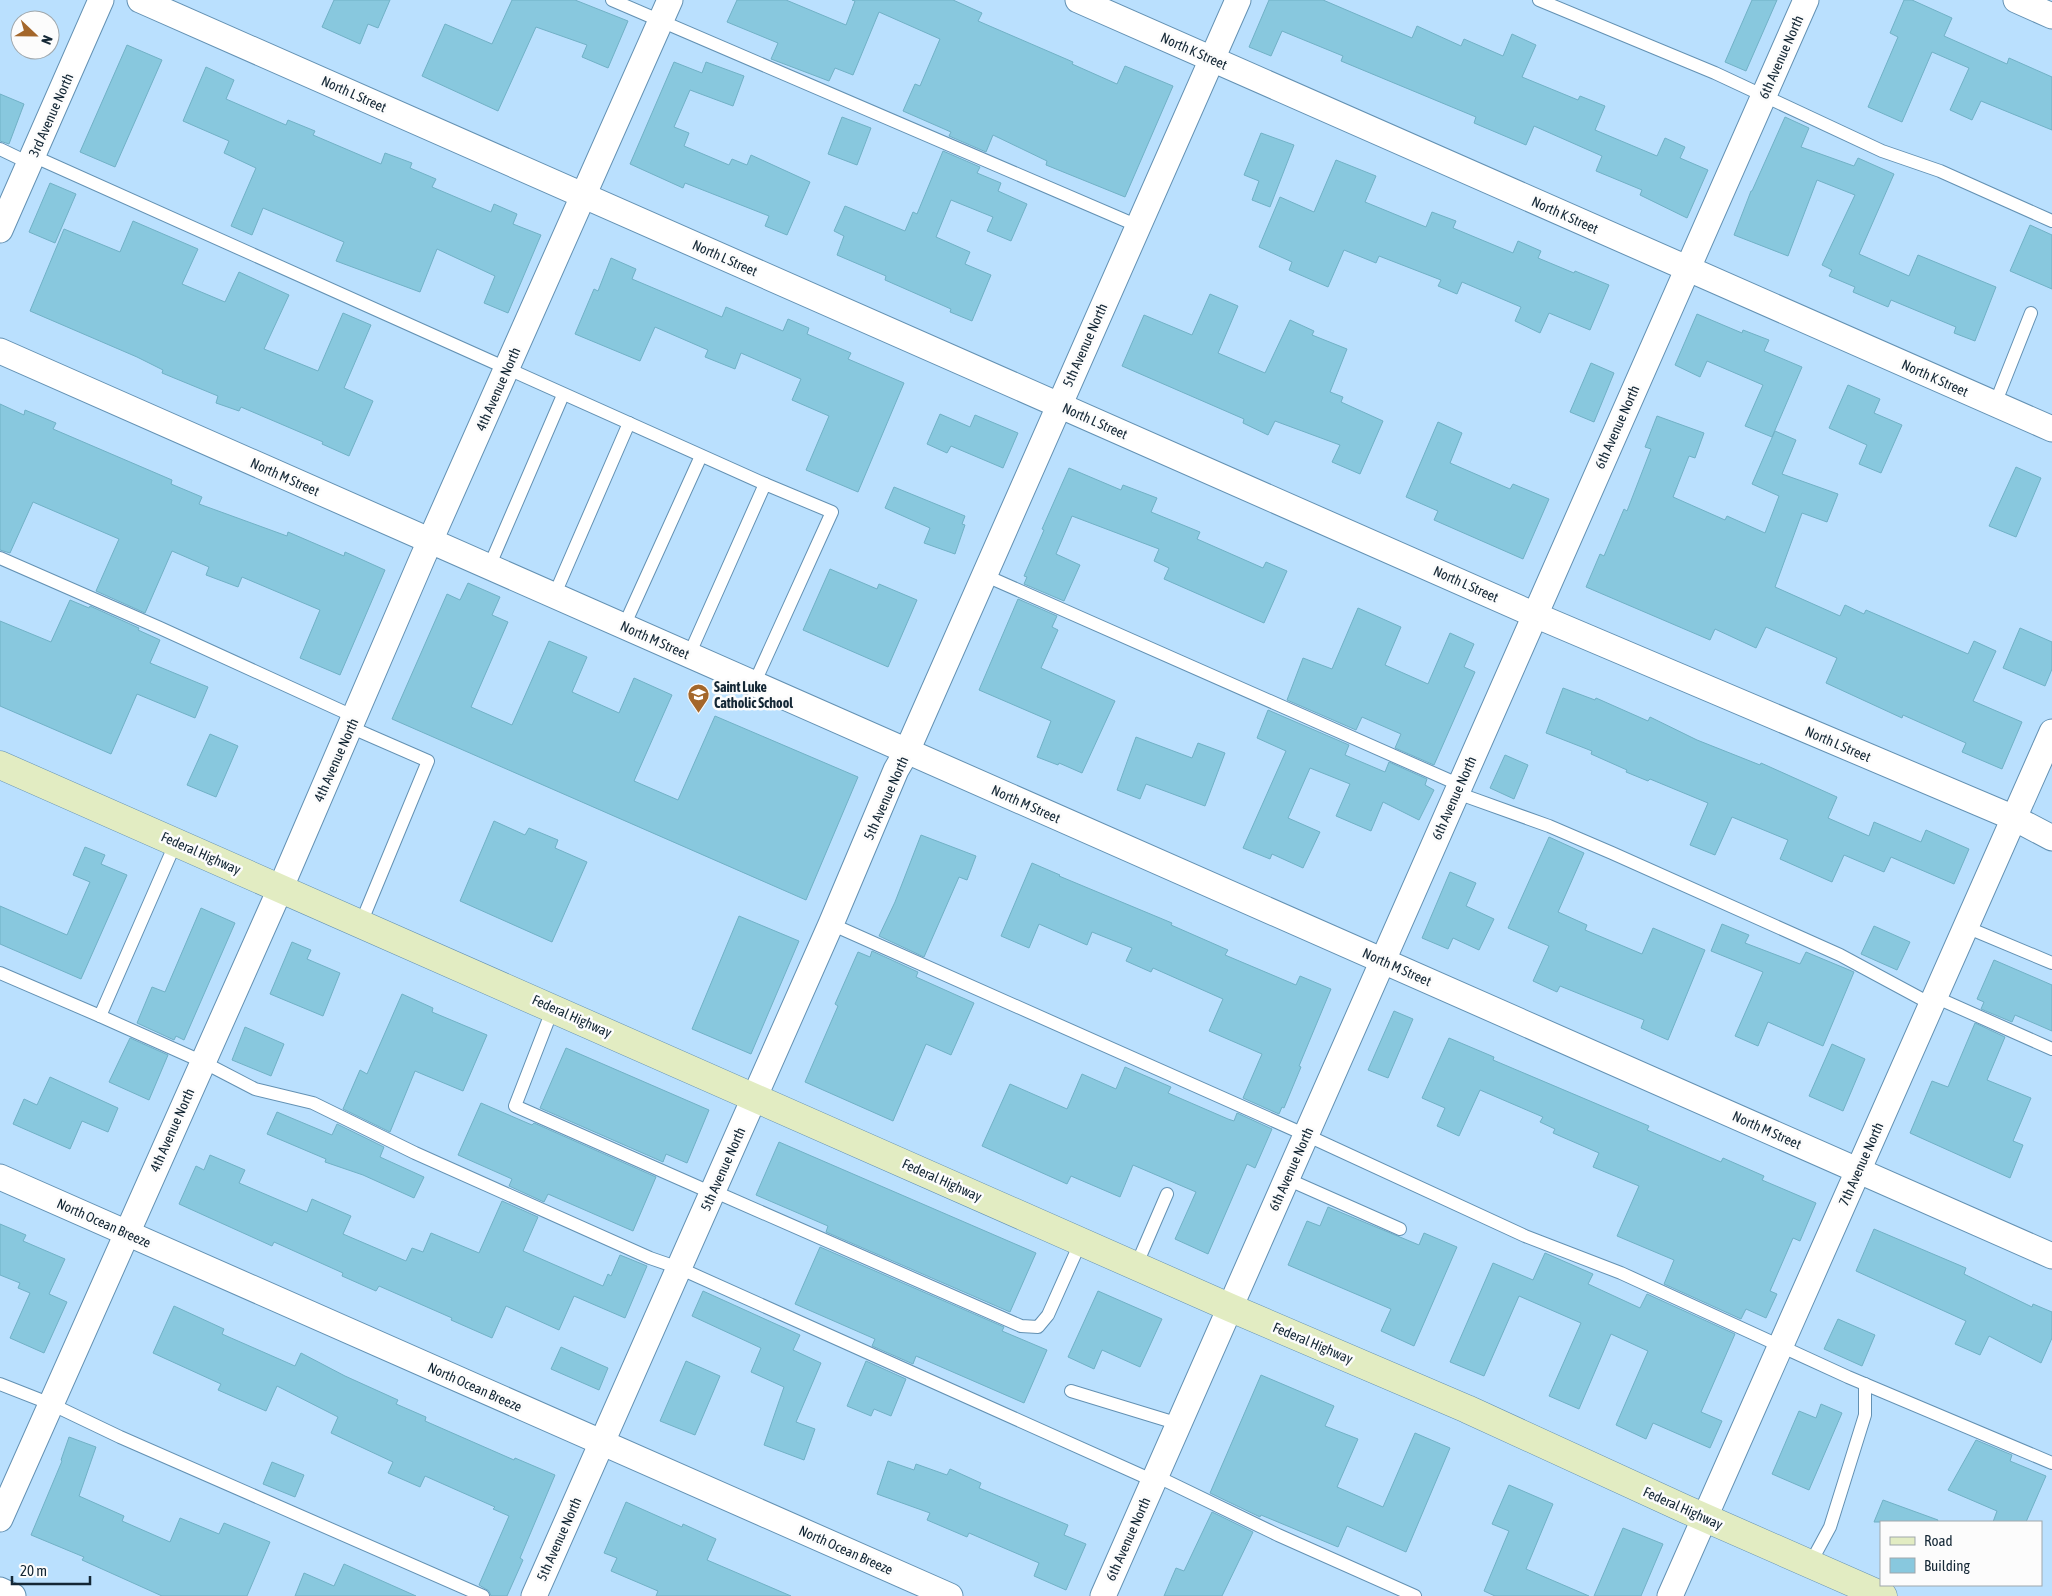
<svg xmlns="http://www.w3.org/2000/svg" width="2052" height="1596" viewBox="0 0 2052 1596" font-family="'Asap Condensed',sans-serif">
<rect width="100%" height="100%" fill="#bae0fe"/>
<g fill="#88c8de" stroke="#71b1c6">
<path d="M334,0H390L378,28L368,24L360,44L322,27Z"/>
<path d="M512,0H575L628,21L608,68L582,57L587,45L536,27L498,111L422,76L445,24L492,44Z"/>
<path d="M737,0H786L846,25L855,1L852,0H953L982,13L978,21L1073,62L1072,64L1117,84L1125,66L1173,86L1125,197L1046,165L1047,161L993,135L986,152L949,136L951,132L903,111L915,84L920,86L940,39L879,12L853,75L835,68L829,81L771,59L778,43L727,22Z"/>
<path d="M1269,0H1323L1412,38L1417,26L1461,46L1464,39L1503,56L1512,34L1536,45L1522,77L1578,100L1580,96L1605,106L1595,130L1657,156L1665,138L1685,147L1680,158L1708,170L1687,218L1640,195L1642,190L1596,171L1602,156L1534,126L1526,145L1474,123L1476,117L1341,61L1343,56L1282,31L1271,56L1249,47Z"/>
<path d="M1752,0H1777L1746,71L1725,62Z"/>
<path d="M1904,0H1912L1952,18L1944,36L2007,64L2009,58L2052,77V130L1981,101L1972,120L1950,110L1969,68L1932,52L1902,122L1868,107L1898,37L1890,33Z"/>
<path d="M127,45L162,60L115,167L80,152Z"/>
<path d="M674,62L702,73L706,62L744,76L733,106L690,90L674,127L689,133L684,146L729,165L732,159L747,165L751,155L810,182L787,235L765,226L769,216L685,183L683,188L630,164Z"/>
<path d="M206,67L234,80L226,99L286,125L288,120L315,131L313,135L381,164L385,153L412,163L410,168L436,179L432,187L491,212L494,204L517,214L513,224L541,235L508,313L484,303L495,276L437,249L420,292L336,261L344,242L263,208L252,235L231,226L256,168L224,153L229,141L183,121Z"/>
<path d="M0,94L24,104L9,144L0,141Z"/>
<path d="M842,117L871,128L857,165L828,154Z"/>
<path d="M1785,117L1809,128L1801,147L1854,166L1858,158L1894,174L1859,254L1909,276L1918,255L1996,287L1975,341L1954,333L1956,327L1891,300L1888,307L1853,292L1855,287L1829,276L1832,270L1822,265L1855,195L1817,180L1788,256L1734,235L1751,191H1752Z"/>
<path d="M1261,133L1294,145L1270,207L1252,200L1259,181L1244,175Z"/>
<path d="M943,151L980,167L977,173L1001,183L998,191L1027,204L1011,241L987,231L993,217L951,200L936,237L970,252L965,264L991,275L972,321L950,312L951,309L885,280L886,276L837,255L844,236L834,231L845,206L905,231L913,212L917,214Z"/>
<path d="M1336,160L1376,176L1365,202L1426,227L1432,212L1456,221L1453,228L1513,253L1518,241L1541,251L1538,258L1574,273L1575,271L1609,285L1590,330L1549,313L1540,333L1515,321L1521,307L1462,282L1457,294L1438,286L1441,280L1379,256L1376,263L1344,250L1328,287L1289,270L1292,262L1259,247L1280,197L1314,212Z"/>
<path d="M50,183L76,194L55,243L29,232Z"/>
<path d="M133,221L198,249L182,284L225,302L239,272L289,295L264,349L318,371L343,313L371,325L344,388L373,401L349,456L322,444L323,442L241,407L239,411L216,403L218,396L162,373L163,370L137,357L30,311L64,229L120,252Z"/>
<path d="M2030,225L2052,235V289L2010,271Z"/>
<path d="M611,258L636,269L632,279L722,317L726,307L783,331L788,319L809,328L807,334L851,353L848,359L904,383L858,492L806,470L829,416L792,400L801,379L741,353L735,369L705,357L708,350L655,327L640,361L575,334L594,289L598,291Z"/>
<path d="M1210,294L1238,306L1218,353L1265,373L1290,320L1314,331L1312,335L1347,349L1330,392L1343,397L1341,402L1383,421L1360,474L1332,462L1340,445L1275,421L1268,435L1243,423L1244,419L1122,366L1144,315L1192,335Z"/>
<path d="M1697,314L1742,333L1743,330L1769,340L1764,351L1802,367L1772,437L1745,426L1763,385L1707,361L1700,377L1675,365Z"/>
<path d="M1591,363L1614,373L1594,422L1570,412Z"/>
<path d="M1848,385L1880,399L1874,413L1902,425L1881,473L1859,464L1867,445L1829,428Z"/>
<path d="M0,404L24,415L25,410L56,423L53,429L172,480L171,484L202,497L199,504L287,536L288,532L344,556L345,552L385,570L340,675L300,658L320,610L242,577L238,587L206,575L209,567L172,551L145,613L96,591L119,539L33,502L10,553L0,550Z"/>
<path d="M940,414L970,427L975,415L1018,433L1003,468L951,446L947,453L927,444Z"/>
<path d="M1657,416L1704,433L1695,458L1689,456L1673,497L1725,520L1727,516L1765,533L1779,496L1752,484L1775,431L1796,440L1782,474L1838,494L1827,522L1802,513L1775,587L1840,616L1845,605L1864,614L1866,610L1968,654L1974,641L1996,651L1973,701L2022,722L2002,769L1962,752L1966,743L1903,715L1902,718L1826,683L1837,658L1766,627L1756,648L1715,629L1710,640L1586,587L1600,554L1604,556L1624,509L1627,511L1651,449L1645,447Z"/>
<path d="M1438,422L1462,433L1450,463L1510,489L1513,484L1549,499L1523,559L1434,520L1438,511L1406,497Z"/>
<path d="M2016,467L2041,478L2016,537L1989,526Z"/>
<path d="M1069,468L1121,490L1123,485L1157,498L1151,512L1200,532L1197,539L1263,568L1266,562L1287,571L1264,623L1164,579L1169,568L1154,561L1159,549L1072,516L1056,554L1080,565L1064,601L1024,584L1027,577L1024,576L1044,530L1042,529Z"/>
<path d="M894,487L965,516L962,524L965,525L955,554L924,543L930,528L885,508Z"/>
<path d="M830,569L877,589L879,584L917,600L888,667L803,630Z"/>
<path d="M468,583L500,597L492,615L508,622L471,707L512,725L549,641L587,657L572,692L619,713L634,678L672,695L634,781L678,800L715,716L858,777L806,900L392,719L447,594L460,600Z"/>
<path d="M1018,599L1057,616L1052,627L1058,630L1041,668L1115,701L1082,773L1059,763L1058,765L1037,757L1051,721L979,690Z"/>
<path d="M70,600L89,608L90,606L139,628L138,630L160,640L150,663L208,687L195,718L137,694L111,754L0,706V621L51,642Z"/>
<path d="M1358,608L1401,627L1385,665L1428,684L1450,633L1474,644L1464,667L1475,672L1434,765L1395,748L1401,734L1362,717L1356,730L1287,700L1303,658L1332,669Z"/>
<path d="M2020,628L2052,642V669L2045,686L2003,668Z"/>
<path d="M1563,688L1595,700L1596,698L1648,721L1650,717L1697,740L1760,765L1761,763L1837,797L1828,818L1869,836L1874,822L1921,842L1926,830L1969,849L1954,884L1891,857L1884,872L1844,855L1832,882L1780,859L1788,840L1732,817L1715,855L1690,845L1708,803L1650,779L1648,781L1626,772L1627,770L1591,754L1592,751L1546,733Z"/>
<path d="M1268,710L1349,745L1345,755L1385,772L1389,762L1427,779L1425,785L1434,790L1419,820L1383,802L1371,831L1336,816L1350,784L1310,768L1288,818L1320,832L1303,868L1272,854L1270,859L1243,848L1286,751L1257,738Z"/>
<path d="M210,734L238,746L216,797L187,785Z"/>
<path d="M1136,737L1192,758L1198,743L1225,753L1205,806L1146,784L1140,799L1117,790Z"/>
<path d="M1505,755L1528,765L1514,799L1490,788Z"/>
<path d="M494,821L525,835L529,828L558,840L555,848L587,862L552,942L460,901Z"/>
<path d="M921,835L976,856L967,880L959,877L924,957L879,936L895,902Z"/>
<path d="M1549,837L1584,853L1558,912L1587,925L1585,930L1642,954L1653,928L1705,950L1668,1040L1641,1028L1644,1020L1560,986L1557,992L1533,981L1549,946L1508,928Z"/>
<path d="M85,847L105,855L101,864L127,875L81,979L0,944V906L67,935L90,882L73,875Z"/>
<path d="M1032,863L1060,875L1059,876L1172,923L1171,925L1228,950L1225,955L1296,985L1300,976L1331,989L1299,1066L1301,1067L1284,1108L1282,1107L1279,1114L1243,1098L1262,1054L1209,1031L1223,999L1153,968L1151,972L1126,961L1132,948L1092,932L1087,945L1039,924L1029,948L1001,936Z"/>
<path d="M1450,872L1476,883L1466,906L1494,919L1479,950L1453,938L1448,949L1422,938Z"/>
<path d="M201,908L235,923L184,1040L176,1036L174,1040L137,1023L152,987L165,992Z"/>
<path d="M739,916L799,941L751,1054L692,1029Z"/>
<path d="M1722,924L1749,935L1745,943L1800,964L1806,952L1854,972L1823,1046L1768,1022L1758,1046L1735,1036L1763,972L1711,951Z"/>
<path d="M1874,926L1910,942L1897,970L1861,954Z"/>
<path d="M292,942L311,950L307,959L340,973L323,1016L270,994Z"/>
<path d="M872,951L918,972L916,977L974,1003L951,1055L926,1044L893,1121L805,1082L838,1006L835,1004L858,952L870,957Z"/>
<path d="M1994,960L2052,985V1031L2015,1015L2012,1022L1981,1009L1984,1002L1977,999Z"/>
<path d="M402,994L433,1008L432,1012L487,1035L463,1091L415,1071L390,1132L343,1109L360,1070L367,1074Z"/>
<path d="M1394,1011L1413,1019L1388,1078L1368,1070Z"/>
<path d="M1975,1023L2005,1037L1987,1080L2031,1098L2013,1141L2023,1145L2010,1178L1910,1133L1932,1081L1948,1087Z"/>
<path d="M245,1027L284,1044L271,1076L232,1060Z"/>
<path d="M130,1038L168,1055L149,1100L109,1082Z"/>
<path d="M1449,1038L1494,1057L1493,1060L1649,1126L1647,1130L1721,1162L1723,1158L1764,1176L1762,1180L1816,1203L1800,1241L1793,1238L1770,1291L1777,1294L1766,1318L1746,1309L1741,1319L1664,1284L1674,1260L1617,1236L1639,1186L1593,1167L1599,1153L1553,1133L1555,1129L1540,1122L1543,1117L1480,1090L1459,1136L1437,1126L1445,1108L1422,1098Z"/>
<path d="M1832,1044L1865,1059L1843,1111L1809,1096Z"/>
<path d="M566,1048L709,1110L687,1163L666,1154L663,1162L540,1108Z"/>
<path d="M1125,1067L1171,1087L1168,1093L1228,1119L1234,1121L1237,1113L1272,1129L1255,1168L1247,1164L1208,1254L1175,1239L1196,1192L1133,1165L1120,1197L1071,1176L1067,1184L982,1146L1010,1084L1067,1109L1082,1074L1116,1089Z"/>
<path d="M50,1077L118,1108L108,1132L82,1121L70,1149L13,1124L24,1099L37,1105Z"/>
<path d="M481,1103L532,1125L534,1123L656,1177L633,1231L548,1194L544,1202L509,1186L512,1179L458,1155Z"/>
<path d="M277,1112L332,1135L337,1124L384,1147L380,1157L424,1177L414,1198L363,1175L325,1162L326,1159L267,1134Z"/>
<path d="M779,1142L1036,1253L1010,1312L826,1232L828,1226L756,1195Z"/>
<path d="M210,1155L245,1170L239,1183L307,1212L312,1199L351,1216L343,1234L406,1261L412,1248L423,1252L431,1233L479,1253L502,1201L538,1217L523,1251L603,1286L608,1274L611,1276L620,1255L647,1266L625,1318L574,1296L559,1330L506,1306L492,1338L451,1320L452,1318L379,1286L376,1291L342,1276L343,1273L274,1242L272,1246L179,1204L196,1166L204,1170Z"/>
<path d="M1328,1207L1419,1245L1424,1233L1457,1247L1414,1346L1381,1331L1391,1309L1288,1265L1307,1221L1320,1226Z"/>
<path d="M0,1224L26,1235L23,1241L65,1259L49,1294L67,1302L44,1353L10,1338L30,1293L18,1288L20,1283L0,1275Z"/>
<path d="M1874,1229L1966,1268L1964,1274L2032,1307L2033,1304L2052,1312V1338L2041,1363L1989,1336L1980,1355L1955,1344L1966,1321L1856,1271Z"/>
<path d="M820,1247L1004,1327L1002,1331L1047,1350L1024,1403L916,1356L913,1364L872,1346L875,1339L795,1304Z"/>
<path d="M1545,1253L1593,1274L1588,1284L1640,1308L1647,1294L1735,1334L1701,1412L1722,1421L1710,1448L1653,1423L1646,1439L1616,1425L1648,1351L1611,1334L1579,1409L1549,1396L1581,1323L1519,1296L1484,1376L1450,1362L1493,1263L1533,1280Z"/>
<path d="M703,1291L800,1335L793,1350L821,1363L796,1422L815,1429L804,1460L764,1445L784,1387L751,1372L761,1348L692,1316Z"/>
<path d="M1098,1291L1162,1319L1140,1367L1102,1350L1094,1369L1068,1357Z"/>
<path d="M174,1306L224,1329L222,1334L295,1366L301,1353L345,1376L398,1400L396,1404L426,1417L425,1421L514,1460L515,1458L555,1475L520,1558L523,1560L507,1596H491L489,1591L479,1585L509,1516L493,1509L495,1507L425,1476L420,1487L388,1473L393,1462L331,1433L338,1417L277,1386L266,1411L218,1390L221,1384L153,1353Z"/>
<path d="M1838,1319L1875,1335L1862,1366L1824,1349Z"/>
<path d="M561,1347L608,1368L599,1390L551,1369Z"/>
<path d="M686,1361L720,1376L695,1435L660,1421Z"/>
<path d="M866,1361L906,1379L891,1416L874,1409L871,1416L847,1406Z"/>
<path d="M1261,1375L1334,1406L1325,1426L1358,1439L1337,1487L1383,1507L1415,1433L1450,1448L1406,1552L1347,1526L1338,1547L1261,1515L1260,1517L1210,1493Z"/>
<path d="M1821,1404L1842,1413L1809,1490L1772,1474L1799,1411L1816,1418Z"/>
<path d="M69,1437L96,1447L79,1496L124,1516L122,1521L170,1542L180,1518L219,1534L224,1523L270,1542L247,1596H162L82,1560L84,1557L31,1535L62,1461L61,1460Z"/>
<path d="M1976,1440L2012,1455L2010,1461L2046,1476L2026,1522H1993L1997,1511L1948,1490Z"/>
<path d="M888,1461L914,1470L916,1464L947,1475L950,1469L981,1483L979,1488L1068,1525L1064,1535L1086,1544L1066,1590L1034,1576L1039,1563L969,1533L967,1537L927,1520L930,1513L877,1494Z"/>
<path d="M272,1462L304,1475L295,1497L263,1484Z"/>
<path d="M1509,1485L1553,1504L1526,1569L1589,1596H1495L1484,1591L1509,1531L1492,1524Z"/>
<path d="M1883,1500L1938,1520L1937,1522H1874Z"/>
<path d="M626,1502L682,1527L683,1524L716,1539L707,1560L791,1596H656L658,1591L611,1571L617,1558L604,1553Z"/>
<path d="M1212,1512L1253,1532L1222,1596H1164L1176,1568L1184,1571Z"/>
<path d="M1623,1528L1663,1544L1641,1596H1594Z"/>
<path d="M344,1564L416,1596H295L304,1573L334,1586Z"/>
</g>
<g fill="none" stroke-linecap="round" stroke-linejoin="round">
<defs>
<g id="service">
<path d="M612,0L1138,226"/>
<path d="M1539,0L1715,73L1882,151L1940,171L2052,221"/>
<path d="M0,149L29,163"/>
<path d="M33,156L765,484"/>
<path d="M1995,404L2031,313"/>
<path d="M0,558L160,628L355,717"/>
<path d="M489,567L563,395"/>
<path d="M984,575L1460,785"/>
<path d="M554,596L629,423"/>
<path d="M624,626L701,456"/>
<path d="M689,655L765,484L832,512L754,684"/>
<path d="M350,727L428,761L361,923"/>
<path d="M1457,793L1549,826L1612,853L1840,955L1931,1004"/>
<path d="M176,842L100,1016L203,1062L255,1089L313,1103L415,1153L650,1258L679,1268L1154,1481"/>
<path d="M831,924L1306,1135L1525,1236L1621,1273L1848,1377L2052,1463"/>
<path d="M1966,927L2052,963"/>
<path d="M0,973L100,1016"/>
<path d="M1935,997L2052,1049"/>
<path d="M553,1008L515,1106L712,1193"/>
<path d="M1287,1179L1400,1229"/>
<path d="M713,1191L1021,1326L1038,1327L1048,1315L1081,1241"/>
<path d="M1136,1266L1167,1194"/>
<path d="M0,1384L51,1404L120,1437L483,1596"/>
<path d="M1071,1391L1179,1424"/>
<path d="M1156,1476L1278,1535L1415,1596"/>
<path d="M1810,1564L1830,1527L1865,1415V1384"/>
</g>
<g id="minor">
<path d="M140,0L1535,615L2014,818L2052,838"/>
<path d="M1078,0L2052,429"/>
<path d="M2016,0L2052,16"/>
<path d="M0,230L101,0"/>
<path d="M0,351L2052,1256"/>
<path d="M0,1177L950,1596"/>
<path d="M0,1519L281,887L422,559L670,0"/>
<path d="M0,1590L13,1596"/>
<path d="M534,1596L831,924L896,770L907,751L1238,0"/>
<path d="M1103,1596L1806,0"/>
<path d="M1670,1596L2052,732"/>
</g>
<path id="secondary" d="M0,765L1231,1308L1467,1409L1685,1509L1883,1596"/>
</defs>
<use href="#service" stroke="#6391b3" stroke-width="14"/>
<use href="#minor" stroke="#6391b3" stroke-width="27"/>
<use href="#secondary" stroke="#6391b3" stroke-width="29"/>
<use href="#service" stroke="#fff" stroke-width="12"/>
<use href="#minor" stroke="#fff" stroke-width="25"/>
<use href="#secondary" stroke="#e2ecc2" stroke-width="28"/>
</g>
<defs>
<symbol id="school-pin" viewBox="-11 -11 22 30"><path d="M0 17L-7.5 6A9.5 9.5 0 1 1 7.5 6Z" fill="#a4672b" stroke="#fcfcfc"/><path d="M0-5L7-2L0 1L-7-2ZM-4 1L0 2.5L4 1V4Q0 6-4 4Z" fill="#fff"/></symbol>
</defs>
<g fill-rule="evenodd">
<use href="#school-pin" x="686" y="682" width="25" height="34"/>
</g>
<g text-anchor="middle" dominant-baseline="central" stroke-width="5" stroke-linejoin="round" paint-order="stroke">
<g font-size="14" fill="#142735" stroke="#fcfcfc">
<text transform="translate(1194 51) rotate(24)">North K Street</text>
<text transform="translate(1781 57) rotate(-66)">6th Avenue North</text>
<text transform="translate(354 94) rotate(24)">North L Street</text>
<text transform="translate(51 115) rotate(-66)">3rd Avenue North</text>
<text transform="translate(1565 215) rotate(24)">North K Street</text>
<text transform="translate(725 258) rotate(24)">North L Street</text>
<text transform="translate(1085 345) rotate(-66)">5th Avenue North</text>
<text transform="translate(1935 378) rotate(24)">North K Street</text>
<text transform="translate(498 389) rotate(-66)">4th Avenue North</text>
<text transform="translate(1095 421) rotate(24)">North L Street</text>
<text transform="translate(1617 427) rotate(-66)">6th Avenue North</text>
<text transform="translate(285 477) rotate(24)">North M Street</text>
<text transform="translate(1466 584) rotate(24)">North L Street</text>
<text transform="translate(655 640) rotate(24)">North M Street</text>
<text transform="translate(1838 744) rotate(23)">North L Street</text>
<text transform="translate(336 760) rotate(-66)">4th Avenue North</text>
<text transform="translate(886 798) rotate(-66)">5th Avenue North</text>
<text transform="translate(1454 798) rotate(-66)">6th Avenue North</text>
<text transform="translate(1026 804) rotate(24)">North M Street</text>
<text transform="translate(201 853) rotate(24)">Federal Highway</text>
<text transform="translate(1397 967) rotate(24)">North M Street</text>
<text transform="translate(572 1016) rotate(24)">Federal Highway</text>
<text transform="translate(172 1130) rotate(-66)">4th Avenue North</text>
<text transform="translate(1767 1130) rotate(24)">North M Street</text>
<text transform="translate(1861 1164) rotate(-66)">7th Avenue North</text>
<text transform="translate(723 1169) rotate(-66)">5th Avenue North</text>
<text transform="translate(1291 1169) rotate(-66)">6th Avenue North</text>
<text transform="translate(942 1180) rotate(24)">Federal Highway</text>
<text transform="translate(104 1223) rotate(24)">North Ocean Breeze</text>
<text transform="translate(1313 1343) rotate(23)">Federal Highway</text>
<text transform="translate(475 1387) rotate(24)">North Ocean Breeze</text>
<text transform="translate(1683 1508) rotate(24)">Federal Highway</text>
<text transform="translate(559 1539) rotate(-66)">5th Avenue North</text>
<text transform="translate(1128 1539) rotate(-66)">6th Avenue North</text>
<text transform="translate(846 1550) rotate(24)">North Ocean Breeze</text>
</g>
<g font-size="14" font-weight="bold" fill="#142735" stroke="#fcfcfc" text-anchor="start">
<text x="714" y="687">Saint Luke<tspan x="714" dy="16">Catholic School</tspan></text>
</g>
</g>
<rect x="1880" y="1521" width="162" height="65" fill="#fcfcfc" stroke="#9fa7ac"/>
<rect x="1890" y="1537" width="25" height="8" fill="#e2ecc2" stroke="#9fa7ac"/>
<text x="1924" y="1546" font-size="15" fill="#142735">Road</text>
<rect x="1890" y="1558" width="25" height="15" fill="#88c8de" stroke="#9fa7ac"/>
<text x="1924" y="1571" font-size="15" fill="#142735">Building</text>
<g transform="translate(35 35) rotate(112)"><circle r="24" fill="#fcfcfc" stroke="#9fa7ac"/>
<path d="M0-4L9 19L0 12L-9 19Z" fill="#a4672b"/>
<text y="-8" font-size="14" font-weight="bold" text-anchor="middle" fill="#142735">N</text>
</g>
<path d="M12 1576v8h78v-8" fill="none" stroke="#142735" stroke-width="2.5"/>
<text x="20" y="1576" font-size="15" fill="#142735" stroke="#fcfcfc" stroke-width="4" paint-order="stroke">20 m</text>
</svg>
